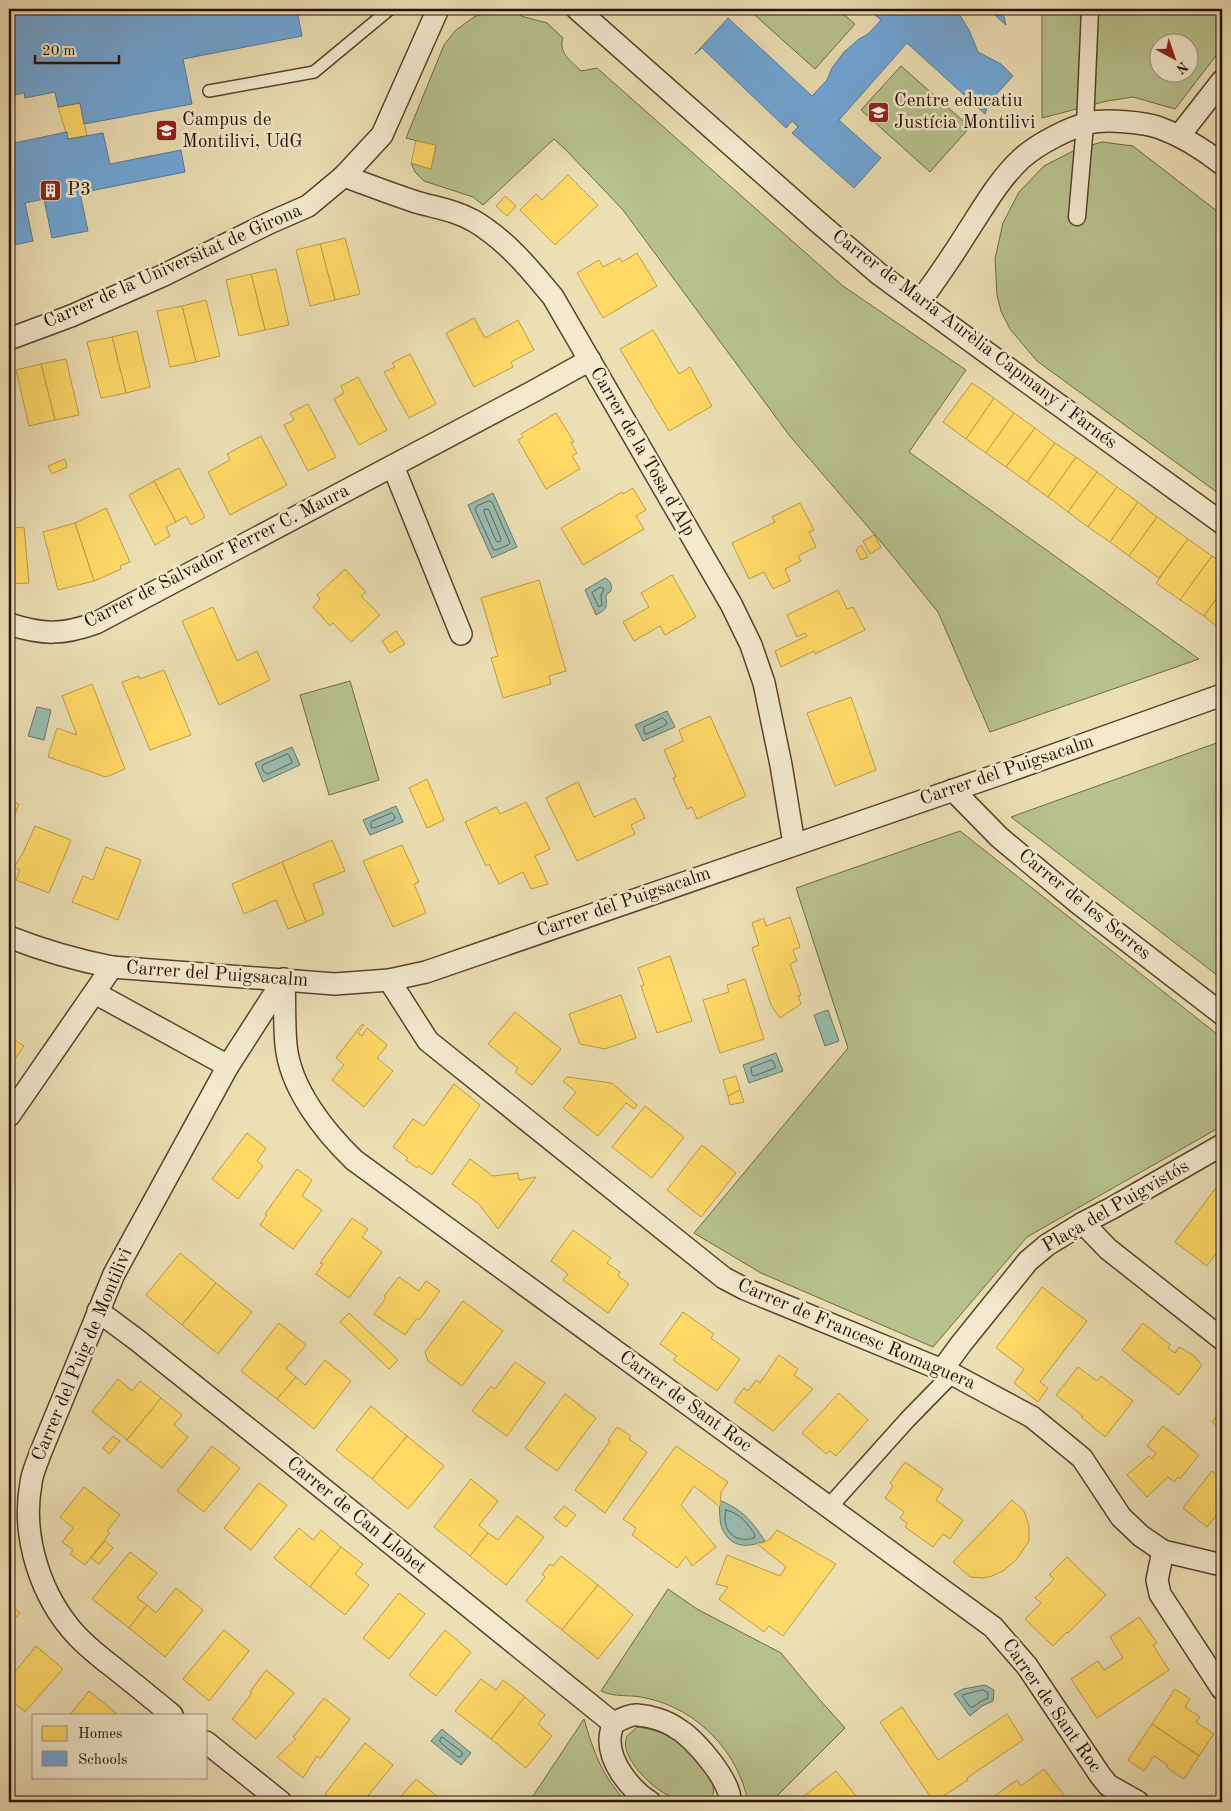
<svg xmlns="http://www.w3.org/2000/svg" width="1231" height="1811" viewBox="0 0 1231 1811" font-family="'Old Standard TT',serif">
<rect width="100%" height="100%" fill="#ecdfb4"/>
<filter id="stains"><feTurbulence type="fractalNoise" baseFrequency=".004" numOctaves="4"/><feColorMatrix values="0 0 0 0 .2 0 0 0 0 .09 0 0 0 0 .02 0 0 0 .5 -.17"/></filter>
<radialGradient id="worn" r=".72"><stop offset=".6" stop-color="#630" stop-opacity="0"/><stop offset="1" stop-color="#630" stop-opacity=".3"/></radialGradient>
<g fill="#b7c28e" stroke="#6e6a47" fill-rule="evenodd">
<path d="M494,9H521V16L547,23L563,38C558,53 571,61 581,71L597,68L843,286L966,370L909,452L1199,659L990,732L938,612L887,549L789,435L623,210L566,150L554,139L483,205L473,197L424,181L415,172L411,163L431,169L436,146L406,138L444,45L456,30L474,17Z"/>
<path d="M748,9H837L855,24L815,69Z"/>
<path d="M1042,9H1222V48L1175,109L1133,97L1107,101L1042,118ZM1158,42H1188V72H1158Z"/>
<path d="M901,66L970,127L930,172L861,110Z"/>
<path d="M1102,142L1133,146L1222,215V496L1037,361L1010,329L1001,311L997,295L995,259L1003,223L1019,192L1044,166L1075,150Z"/>
<path d="M350,681L379,780L329,795L300,695Z"/>
<path d="M1222,741V979L1011,817Z"/>
<path d="M960,831L1222,1038V1126L1027,1237L933,1347L761,1273L694,1233L848,1048L796,888Z"/>
<path d="M668,1589L697,1609L781,1653L819,1699L845,1728L771,1802H748C738,1751 697,1709 646,1698C630,1694 616,1698 601,1691Z"/>
<path d="M584,1719C595,1756 601,1773 626,1802H529Z"/>
<path d="M637,1727C659,1729 682,1741 696,1758C701,1765 708,1772 711,1780C723,1806 690,1805 675,1799C659,1792 644,1779 634,1765C628,1756 623,1747 627,1736Z"/>
</g>
<g fill="#99bcaf" stroke="#6b7869">
<path d="M493,493L517,547L492,558L468,505Z"/>
<path d="M605,578C611,581 612,585 611,591L606,595C606,607 609,608 596,615L585,590Z"/>
<path d="M37,707L51,710L44,740L28,736Z"/>
<path d="M667,711L675,727L643,741L635,725Z"/>
<path d="M292,747L300,765L263,782L255,763Z"/>
<path d="M396,806L403,822L370,835L363,820Z"/>
<path d="M828,1010L839,1041L825,1046L814,1015Z"/>
<path d="M776,1053L783,1071L749,1083L743,1065Z"/>
<path d="M719,1500C743,1510 751,1520 765,1541C747,1548 730,1548 722,1528C719,1521 720,1509 719,1500Z"/>
<path d="M985,1685L994,1690L993,1701L982,1706L970,1716L954,1694L963,1689Z"/>
<path d="M442,1729L471,1753L461,1765L431,1741Z"/>
</g>
<g fill="#ffd966" stroke="#be9d47">
<path d="M80,103L87,136L68,139L58,107Z"/>
<path d="M416,141L436,145L431,169L411,163Z"/>
<path d="M568,175L598,205L555,245L520,210L536,194L542,200Z"/>
<path d="M505,196L516,206L507,216L496,206Z"/>
<path d="M345,238L360,294L335,300L320,244Z"/>
<path d="M320,244L335,300L310,306L296,250Z"/>
<path d="M637,253L657,286L603,318L577,273L599,260L603,267L620,258L622,262Z"/>
<path d="M276,269L289,325L265,330L251,274Z"/>
<path d="M251,274L265,330L239,336L226,280Z"/>
<path d="M206,300L220,356L196,362L182,306Z"/>
<path d="M182,306L196,362L170,367L157,311Z"/>
<path d="M474,318L485,338L518,320L534,350L511,362L513,367L474,387L446,333Z"/>
<path d="M653,330L679,374L690,367L712,406L669,431L620,349Z"/>
<path d="M137,331L150,387L126,393L112,337Z"/>
<path d="M112,337L126,393L101,398L87,342Z"/>
<path d="M410,354L436,404L409,418L384,372L395,367L392,363Z"/>
<path d="M66,359L79,415L55,420L41,364Z"/>
<path d="M41,364L55,420L29,426L16,370Z"/>
<path d="M358,377L387,430L359,445L334,399L344,393L341,386Z"/>
<path d="M972,383L994,398L966,439L943,422Z"/>
<path d="M994,398L1014,413L986,453L966,439Z"/>
<path d="M308,404L336,457L308,471L284,425L294,420L290,413Z"/>
<path d="M556,413L574,442L571,443L577,453L572,456L580,469L546,489L518,440L523,437L521,434Z"/>
<path d="M1014,413L1035,428L1006,467L986,453Z"/>
<path d="M1035,428L1055,443L1027,482L1006,467Z"/>
<path d="M261,436L287,485L230,515L208,472L230,460L227,454Z"/>
<path d="M1055,443L1076,457L1048,497L1027,482Z"/>
<path d="M1076,457L1097,472L1068,512L1048,497Z"/>
<path d="M65,459L67,467L52,474L48,466Z"/>
<path d="M179,468L205,517L191,525L186,516L176,522L154,481Z"/>
<path d="M1097,472L1117,487L1088,527L1068,512Z"/>
<path d="M154,481L176,522L166,527L170,536L155,545L129,495Z"/>
<path d="M1117,487L1138,502L1110,542L1088,527Z"/>
<path d="M633,488L646,510L636,516L644,529L583,565L561,528L622,492L623,494Z"/>
<path d="M1138,502L1157,517L1129,556L1110,542Z"/>
<path d="M800,503L814,530L809,532L816,547L798,556L801,561L785,569L790,581L773,589L764,572L749,579L732,543L775,522L772,517Z"/>
<path d="M106,508L130,562L120,566L121,569L94,581L75,523Z"/>
<path d="M1157,517L1188,539L1159,578L1129,556Z"/>
<path d="M75,523L94,581L58,590L43,532Z"/>
<path d="M24,527L29,583L9,584V528Z"/>
<path d="M874,535L881,547L870,554L863,541Z"/>
<path d="M1188,539L1212,556L1180,600L1156,583Z"/>
<path d="M861,545L868,557L861,560L856,550Z"/>
<path d="M1212,556L1222,562V591L1204,616L1180,600Z"/>
<path d="M345,569L366,592L361,596L380,615L351,642L333,623L330,626L313,607L320,599L317,595Z"/>
<path d="M672,575L696,617L665,635L660,626L634,641L623,622L649,607L641,593Z"/>
<path d="M539,580L566,671L549,676L551,684L503,698L491,658L498,656L481,598Z"/>
<path d="M838,590L847,609L853,607L865,630L815,654L814,651L781,667L775,651L807,636L805,633L797,637L787,615Z"/>
<path d="M1222,591V631L1204,616Z"/>
<path d="M213,607L237,661L257,651L270,680L219,705L182,621Z"/>
<path d="M396,631L405,644L390,653L382,641Z"/>
<path d="M164,670L191,735L150,750L122,682L139,676L140,679Z"/>
<path d="M92,684L125,769L106,777L48,757L57,728L77,735L62,696Z"/>
<path d="M851,697L876,770L835,786L807,713Z"/>
<path d="M710,716L746,796L697,819L692,807L687,809L673,778L676,777L664,750L683,741L679,730Z"/>
<path d="M427,779L444,820L427,828L409,788Z"/>
<path d="M578,782L594,817L635,798L645,818L631,825L635,834L577,861L546,798Z"/>
<path d="M9,800L19,804L9,830Z"/>
<path d="M526,802L550,849L535,856L548,884L531,889L523,872L499,884L489,864L486,866L465,822L496,807L500,814Z"/>
<path d="M35,826L71,840L49,893L16,880L20,870L14,867L23,853Z"/>
<path d="M332,840L345,871L313,884L324,914L306,922L282,862Z"/>
<path d="M402,845L419,882L414,884L426,913L393,927L363,861Z"/>
<path d="M106,847L141,860L118,920L72,902L83,876L93,880Z"/>
<path d="M282,862L306,922L288,929L276,900L244,914L232,884Z"/>
<path d="M790,917L800,947L793,950L797,961L790,964L801,995L798,996L801,1004L780,1018L771,1005L752,948L759,945L752,923L764,918L766,926Z"/>
<path d="M670,956L692,1021L657,1033L641,986L644,985L638,968Z"/>
<path d="M745,979L764,1039L720,1053L703,1000L729,992L727,985Z"/>
<path d="M621,995L636,1038L605,1049L580,1044L569,1014Z"/>
<path d="M515,1012L561,1049L532,1085L515,1072L518,1068L488,1044Z"/>
<path d="M362,1024L364,1025L358,1033L362,1036L367,1028L387,1045L377,1058L393,1071L364,1107L332,1080L344,1065L336,1058Z"/>
<path d="M9,1036L24,1046L9,1068Z"/>
<path d="M736,1076L740,1090L728,1096L723,1080Z"/>
<path d="M567,1077L612,1083L637,1105L634,1109L626,1103L598,1136L563,1108L576,1092L563,1081Z"/>
<path d="M454,1084L480,1105L432,1175L419,1166L417,1168L406,1160L408,1158L393,1147L413,1119L424,1126Z"/>
<path d="M740,1090L744,1102L730,1105L728,1096Z"/>
<path d="M645,1106L684,1137L652,1178L612,1147Z"/>
<path d="M247,1133L266,1148L257,1161L263,1166L238,1199L212,1179Z"/>
<path d="M702,1145L736,1173L701,1217L667,1190Z"/>
<path d="M470,1159L493,1176L518,1173L519,1180L536,1177L498,1229L479,1204L452,1184Z"/>
<path d="M297,1169L312,1180L302,1196L322,1210L293,1249L260,1225L267,1215L265,1214Z"/>
<path d="M1215,1189L1222,1195V1245L1207,1266L1175,1242Z"/>
<path d="M352,1218L368,1229L362,1237L382,1252L349,1298L316,1274L323,1264L320,1263Z"/>
<path d="M573,1230L611,1258L607,1263L620,1272L618,1276L629,1284L608,1313L563,1280L568,1274L551,1261Z"/>
<path d="M180,1253L216,1283L182,1325L146,1295Z"/>
<path d="M399,1277L419,1291L426,1281L440,1291L419,1320L417,1318L405,1335L374,1314L386,1298L384,1296Z"/>
<path d="M216,1283L252,1312L218,1354L182,1325Z"/>
<path d="M1042,1287L1087,1321L1040,1382L1048,1388L1038,1402L1014,1383L1024,1369L996,1348Z"/>
<path d="M463,1301L503,1331L462,1386L428,1361L425,1352Z"/>
<path d="M683,1312L714,1334L711,1338L740,1359L717,1391L673,1360L677,1356L660,1344Z"/>
<path d="M349,1313L398,1360L389,1369L340,1322Z"/>
<path d="M279,1323L306,1345L286,1369L296,1377L277,1399L241,1371Z"/>
<path d="M1143,1323L1168,1343L1170,1345L1168,1348L1175,1353L1179,1347L1181,1348L1193,1355L1202,1365L1179,1395L1122,1350Z"/>
<path d="M779,1355L798,1369L794,1375L813,1389L773,1431L734,1402L744,1388L748,1391L756,1380L760,1383Z"/>
<path d="M325,1360L351,1381L314,1429L277,1399L296,1377L305,1385Z"/>
<path d="M515,1362L545,1383L507,1436L472,1411L491,1386L495,1389Z"/>
<path d="M1078,1367L1097,1381L1101,1376L1133,1401L1105,1437L1081,1417L1083,1416L1056,1395Z"/>
<path d="M118,1379L132,1391L140,1381L161,1398L127,1440L92,1412Z"/>
<path d="M839,1393L868,1420L836,1456L830,1451L826,1454L802,1433Z"/>
<path d="M565,1394L596,1418L557,1471L525,1448Z"/>
<path d="M161,1398L182,1415L174,1425L188,1437L162,1468L127,1440Z"/>
<path d="M371,1406L407,1436L372,1479L336,1450Z"/>
<path d="M1222,1409V1430L1212,1422Z"/>
<path d="M1163,1426L1199,1455L1180,1479L1178,1477L1174,1482L1168,1477L1147,1497L1127,1475L1149,1456L1152,1459L1156,1453L1147,1446Z"/>
<path d="M617,1427L631,1436L629,1439L647,1452L605,1513L575,1490L610,1441L608,1440Z"/>
<path d="M113,1436L120,1441L109,1454L103,1448Z"/>
<path d="M407,1436L444,1466L408,1509L372,1479Z"/>
<path d="M212,1446L240,1468L204,1512L177,1491Z"/>
<path d="M676,1446L728,1482L721,1492L720,1507L694,1486L681,1505L716,1547L692,1566L686,1556L677,1568L632,1535L636,1528L623,1519Z"/>
<path d="M905,1462L943,1489L936,1500L963,1520L950,1539L943,1534L933,1547L905,1527L907,1523L900,1518L904,1512L885,1498L893,1486L890,1483Z"/>
<path d="M1212,1471L1222,1480V1515L1219,1512L1207,1527L1183,1508Z"/>
<path d="M471,1479L498,1501L479,1525L488,1533L470,1556L434,1527Z"/>
<path d="M259,1483L287,1505L251,1550L224,1528Z"/>
<path d="M84,1487L120,1515L107,1531L110,1533L85,1565L70,1554L73,1550L62,1542L73,1528L60,1517Z"/>
<path d="M1012,1500L1024,1511L1029,1526V1541L1016,1560L1003,1571L992,1576L983,1578L970,1577L953,1562Z"/>
<path d="M564,1506L576,1515L566,1527L554,1518Z"/>
<path d="M517,1516L544,1537L506,1585L470,1556L488,1533L498,1540Z"/>
<path d="M299,1528L313,1540L321,1530L341,1547L310,1587L274,1558Z"/>
<path d="M777,1530L836,1564L783,1636L769,1626L764,1632L719,1599L728,1587L716,1584L727,1555L780,1576L786,1567L756,1543H762L770,1539Z"/>
<path d="M105,1541L113,1548L99,1564L91,1558Z"/>
<path d="M341,1547L363,1564L355,1574L369,1585L345,1615L310,1587Z"/>
<path d="M130,1552L157,1573L137,1598L147,1605L129,1628L92,1599Z"/>
<path d="M561,1556L598,1585L562,1630L526,1601L545,1577L542,1574L550,1564L553,1566Z"/>
<path d="M1067,1557L1106,1595L1068,1633L1067,1632L1053,1646L1025,1619L1041,1603L1035,1598L1054,1579L1049,1575Z"/>
<path d="M598,1585L633,1615L598,1659L562,1630Z"/>
<path d="M176,1588L203,1610L165,1657L129,1628L147,1605L156,1613Z"/>
<path d="M399,1593L425,1614L389,1659L363,1638Z"/>
<path d="M9,1602L20,1613L9,1624Z"/>
<path d="M1139,1617L1157,1643L1153,1645L1169,1670L1097,1718L1071,1679L1098,1661L1104,1670L1123,1658L1110,1637Z"/>
<path d="M224,1630L249,1651L209,1701L183,1679Z"/>
<path d="M445,1630L471,1652L436,1696L409,1675Z"/>
<path d="M36,1646L63,1669L25,1712L9,1698V1679Z"/>
<path d="M266,1670L294,1693L256,1739L232,1719L252,1693L250,1692Z"/>
<path d="M481,1679L496,1690L503,1680L525,1697L491,1739L455,1711Z"/>
<path d="M1175,1689L1190,1699L1185,1707L1200,1717L1196,1722L1214,1734L1199,1756L1152,1724Z"/>
<path d="M89,1691L116,1713L114,1715H70Z"/>
<path d="M525,1697L545,1715L538,1724L552,1736L526,1768L491,1739Z"/>
<path d="M324,1698L350,1719L320,1759L317,1756L303,1778L277,1757L296,1739L293,1737Z"/>
<path d="M902,1707L938,1760L1007,1714L1023,1740L967,1778L968,1780L934,1802L880,1722Z"/>
<path d="M1152,1724L1199,1756L1184,1779L1166,1767L1168,1765L1154,1756L1144,1771L1128,1760Z"/>
<path d="M365,1743L393,1765L363,1802H335L325,1794Z"/>
<path d="M1044,1769L1069,1802H986L1017,1780L1021,1786Z"/>
<path d="M836,1771L857,1797L850,1802H796Z"/>
<path d="M416,1779L444,1802H396Z"/>
</g>
<g fill="#6fa8dc" stroke="#597b9a">
<path d="M9,9H303L297,10L302,36L183,59L192,104L84,124L80,103L58,107L55,92L25,98L24,93L9,96Z"/>
<path d="M868,9H956L969,30L978,52L1001,64L1013,76L992,99L990,98L985,114L907,43L839,120L881,158L854,188L792,133L798,127L792,121L786,128L702,48L695,54L728,18L812,96L827,80L832,68L844,52L859,39L868,34L881,20Z"/>
<path d="M988,9H1002L1006,25Z"/>
<path d="M67,132L68,139L103,133L110,164L181,150L185,172L80,193L88,231L52,238L44,199L25,203L33,241L9,246V144Z"/>
</g>
<g fill="none" stroke-linecap="round" stroke-linejoin="round">
<g stroke="#5f6658" stroke-width="1">
<path d="M489,501L492,502L510,543L508,545L496,550L493,549L475,509L477,506Z"/>
<path d="M485,509L489,510L501,539L500,542L496,541L484,512Z"/>
<path d="M601,587L604,589L601,595L602,605L599,607L592,593Z"/>
<path d="M663,718L667,722L666,725L647,734L644,733V727Z"/>
<path d="M288,754L292,761V763L268,774L265,773L262,768L263,765Z"/>
<path d="M392,813L395,817L394,820L374,828L371,827V822Z"/>
<path d="M772,1060L775,1065V1068L754,1076L752,1075L751,1068Z"/>
<path d="M726,1510C740,1513 748,1524 755,1535L754,1538C734,1544 721,1530 726,1510Z"/>
<path d="M983,1690L988,1693V1698L980,1702L973,1707H970L963,1697V1695Z"/>
<path d="M442,1737L462,1752V1756L458,1757L440,1742V1740Z"/>
</g>
<defs>
<path id="service" d="M209,91L314,72L390,9"/>
<g id="pedestrian">
<path d="M1077,217L1085,125L1090,9"/>
<path d="M829,1507L908,1419L952,1374"/>
</g>
<g id="minor">
<path d="M577,9L818,222L879,274L1016,374L1222,523"/>
<path d="M1179,136L1222,81"/>
<path d="M344,176C368,185 392,194 416,202C437,208 454,210 474,221C506,240 530,269 553,297L731,604L751,645L764,683L781,765L794,844"/>
<path d="M919,303C935,281 951,258 966,234C983,208 999,179 1022,158C1038,144 1068,128 1089,123C1105,119 1145,122 1160,128C1182,136 1204,150 1222,164"/>
<path d="M9,339L71,316L162,276L269,223L308,206L344,176L382,135L438,9"/>
<path d="M393,466L461,634"/>
<path d="M9,624C43,635 63,635 96,623L534,391L590,360"/>
<path d="M953,790L999,837L1078,903L1222,1014"/>
<path d="M9,937C42,950 76,960 112,967L335,984L389,980L426,972L1006,772L1222,695"/>
<path d="M284,979C285,1001 284,1023 286,1045C290,1088 324,1131 354,1160L993,1627L1027,1666L1100,1775L1108,1785L1138,1802"/>
<path d="M389,980L428,1041L724,1278L745,1289L952,1374L1032,1417L1082,1458L1121,1517L1141,1536L1163,1551L1222,1565"/>
<path d="M95,993L228,1066"/>
<path d="M9,1116L112,967"/>
<path d="M1083,1223L1108,1249L1222,1339"/>
<path d="M98,1311L137,1340L280,1454L613,1723"/>
<path d="M942,1370L961,1344L1028,1261L1047,1245L1083,1223L1112,1208L1222,1145"/>
<path d="M1163,1551L1157,1580L1160,1594L1222,1689"/>
<path d="M172,1715C153,1699 133,1683 113,1667C101,1658 89,1648 78,1637C41,1598 21,1537 31,1483C32,1473 37,1463 40,1454L114,1274L228,1066L284,979"/>
<path d="M613,1723C620,1720 631,1714 638,1715C651,1716 667,1721 678,1729C695,1739 732,1782 730,1802"/>
<path d="M613,1723C612,1728 610,1734 610,1739C609,1763 631,1790 650,1802"/>
<path d="M206,1742L281,1802"/>
</g>
</defs>
<use href="#service" stroke="#57442d" stroke-width="14"/>
<use href="#pedestrian" stroke="#57442d" stroke-width="19"/>
<use href="#minor" stroke="#57442d" stroke-width="24"/>
<use href="#service" stroke="#f3eace" stroke-width="11"/>
<use href="#pedestrian" stroke="#f3eace" stroke-width="16"/>
<use href="#minor" stroke="#f3eace" stroke-width="21"/>
</g>
<defs>
<symbol id="school-square" viewBox="-11 -11 22 22"><rect x="-9" y="-9" width="18" height="18" rx="4" fill="#8f2418" stroke="#f3eace"/><path d="M0-5L7-2L0 1L-7-2ZM-4 1L0 2.5L4 1V4Q0 6-4 4Z" fill="#fff"/></symbol>
<symbol id="university-square" viewBox="-11 -11 22 22"><rect x="-9" y="-9" width="18" height="18" rx="4" fill="#8f2418" stroke="#f3eace"/><path d="M0-5L7-2L0 1L-7-2ZM-4 1L0 2.5L4 1V4Q0 6-4 4Z" fill="#fff"/></symbol>
<symbol id="building-square" viewBox="-11 -11 22 22"><rect x="-9" y="-9" width="18" height="18" rx="4" fill="#8f2418" stroke="#f3eace"/><path d="M-4-6H4V6H1V3H-1V6H-4ZM-2.5-4.3h1.7v1.8h-1.7ZM.8-4.3h1.7v1.8H.8ZM-2.5-1h1.7V.8h-1.7ZM.8-1h1.7V.8H.8Z" fill="#fff"/></symbol>
</defs>
<g fill-rule="evenodd">
<use href="#school-square" x="866" y="100" width="25" height="25"/>
<use href="#university-square" x="154" y="118" width="25" height="25"/>
<use href="#building-square" x="38" y="178" width="25" height="25"/>
</g>
<g text-anchor="middle" dominant-baseline="central" stroke-width="5" stroke-linejoin="round" paint-order="stroke">
<g font-size="19" fill="#251100" stroke="#f3eace" text-anchor="start">
<text x="894" y="101">Centre educatiu<tspan x="894" dy="22">Justícia Montilivi</tspan></text>
<text x="182" y="120">Campus de<tspan x="182" dy="22">Montilivi, UdG</tspan></text>
<text x="67" y="190">P3</text>
</g>
<g font-size="19" fill="#251100" stroke="#f3eace">
<text transform="translate(173 267) rotate(-24)">Carrer de la Universitat de Girona</text>
<text transform="translate(974 340) rotate(37)">Carrer de Maria Aurèlia Capmany i Farnés</text>
<text transform="translate(642 452) rotate(60)">Carrer de la Tosa d'Alp</text>
<text transform="translate(217 557) rotate(-27)">Carrer de Salvador Ferrer C. Maura</text>
<text transform="translate(1007 771) rotate(-19)">Carrer del Puigsacalm</text>
<text transform="translate(624 903) rotate(-19)">Carrer del Puigsacalm</text>
<text transform="translate(1084 905) rotate(39)">Carrer de les Serres</text>
<text transform="translate(217 975) rotate(4)">Carrer del Puigsacalm</text>
<text transform="translate(1116 1207) rotate(-30)">Plaça del Puigvistós</text>
<text transform="translate(856 1335) rotate(23)">Carrer de Francesc Romaguera</text>
<text transform="translate(83 1355) rotate(-67)">Carrer del Puig de Montilivi</text>
<text transform="translate(685 1402) rotate(36)">Carrer de Sant Roc</text>
<text transform="translate(356 1516) rotate(39)">Carrer de Can Llobet</text>
<text transform="translate(1051 1706) rotate(55)">Carrer de Sant Roc</text>
</g>
</g>
<rect width="1231" height="1811" fill="none" stroke="#ecdfb4" stroke-width="30"/>
<rect x="10" y="10" width="1211" height="1791" fill="none" stroke="#251100" stroke-width="2.5"/>
<rect x="15" y="15" width="1201" height="1781" fill="none" stroke="#251100"/>
<rect x="32" y="1714" width="175" height="65" fill="#f3eace" stroke="#a1937c"/>
<rect x="42" y="1726" width="25" height="15" fill="#ffd966" stroke="#a1937c"/>
<text x="78" y="1738" font-size="15" fill="#251100">Homes</text>
<rect x="42" y="1751" width="25" height="15" fill="#6fa8dc" stroke="#a1937c"/>
<text x="78" y="1764" font-size="15" fill="#251100">Schools</text>
<g transform="translate(1174 58) rotate(140)"><circle r="24" fill="#f3eace" stroke="#a1937c"/>
<path d="M0-4L9 19L0 12L-9 19Z" fill="#8f2418"/>
<text y="-8" font-size="14" font-weight="bold" text-anchor="middle" fill="#251100">N</text>
</g>
<path d="M35 55v8h84v-8" fill="none" stroke="#251100" stroke-width="2.5"/>
<text x="42" y="55" font-size="15" fill="#251100" stroke="#f3eace" stroke-width="4" paint-order="stroke">20 m</text>
<rect width="100%" height="100%" filter="url(#stains)"/>
<rect width="100%" height="100%" fill="url(#worn)"/>
</svg>
